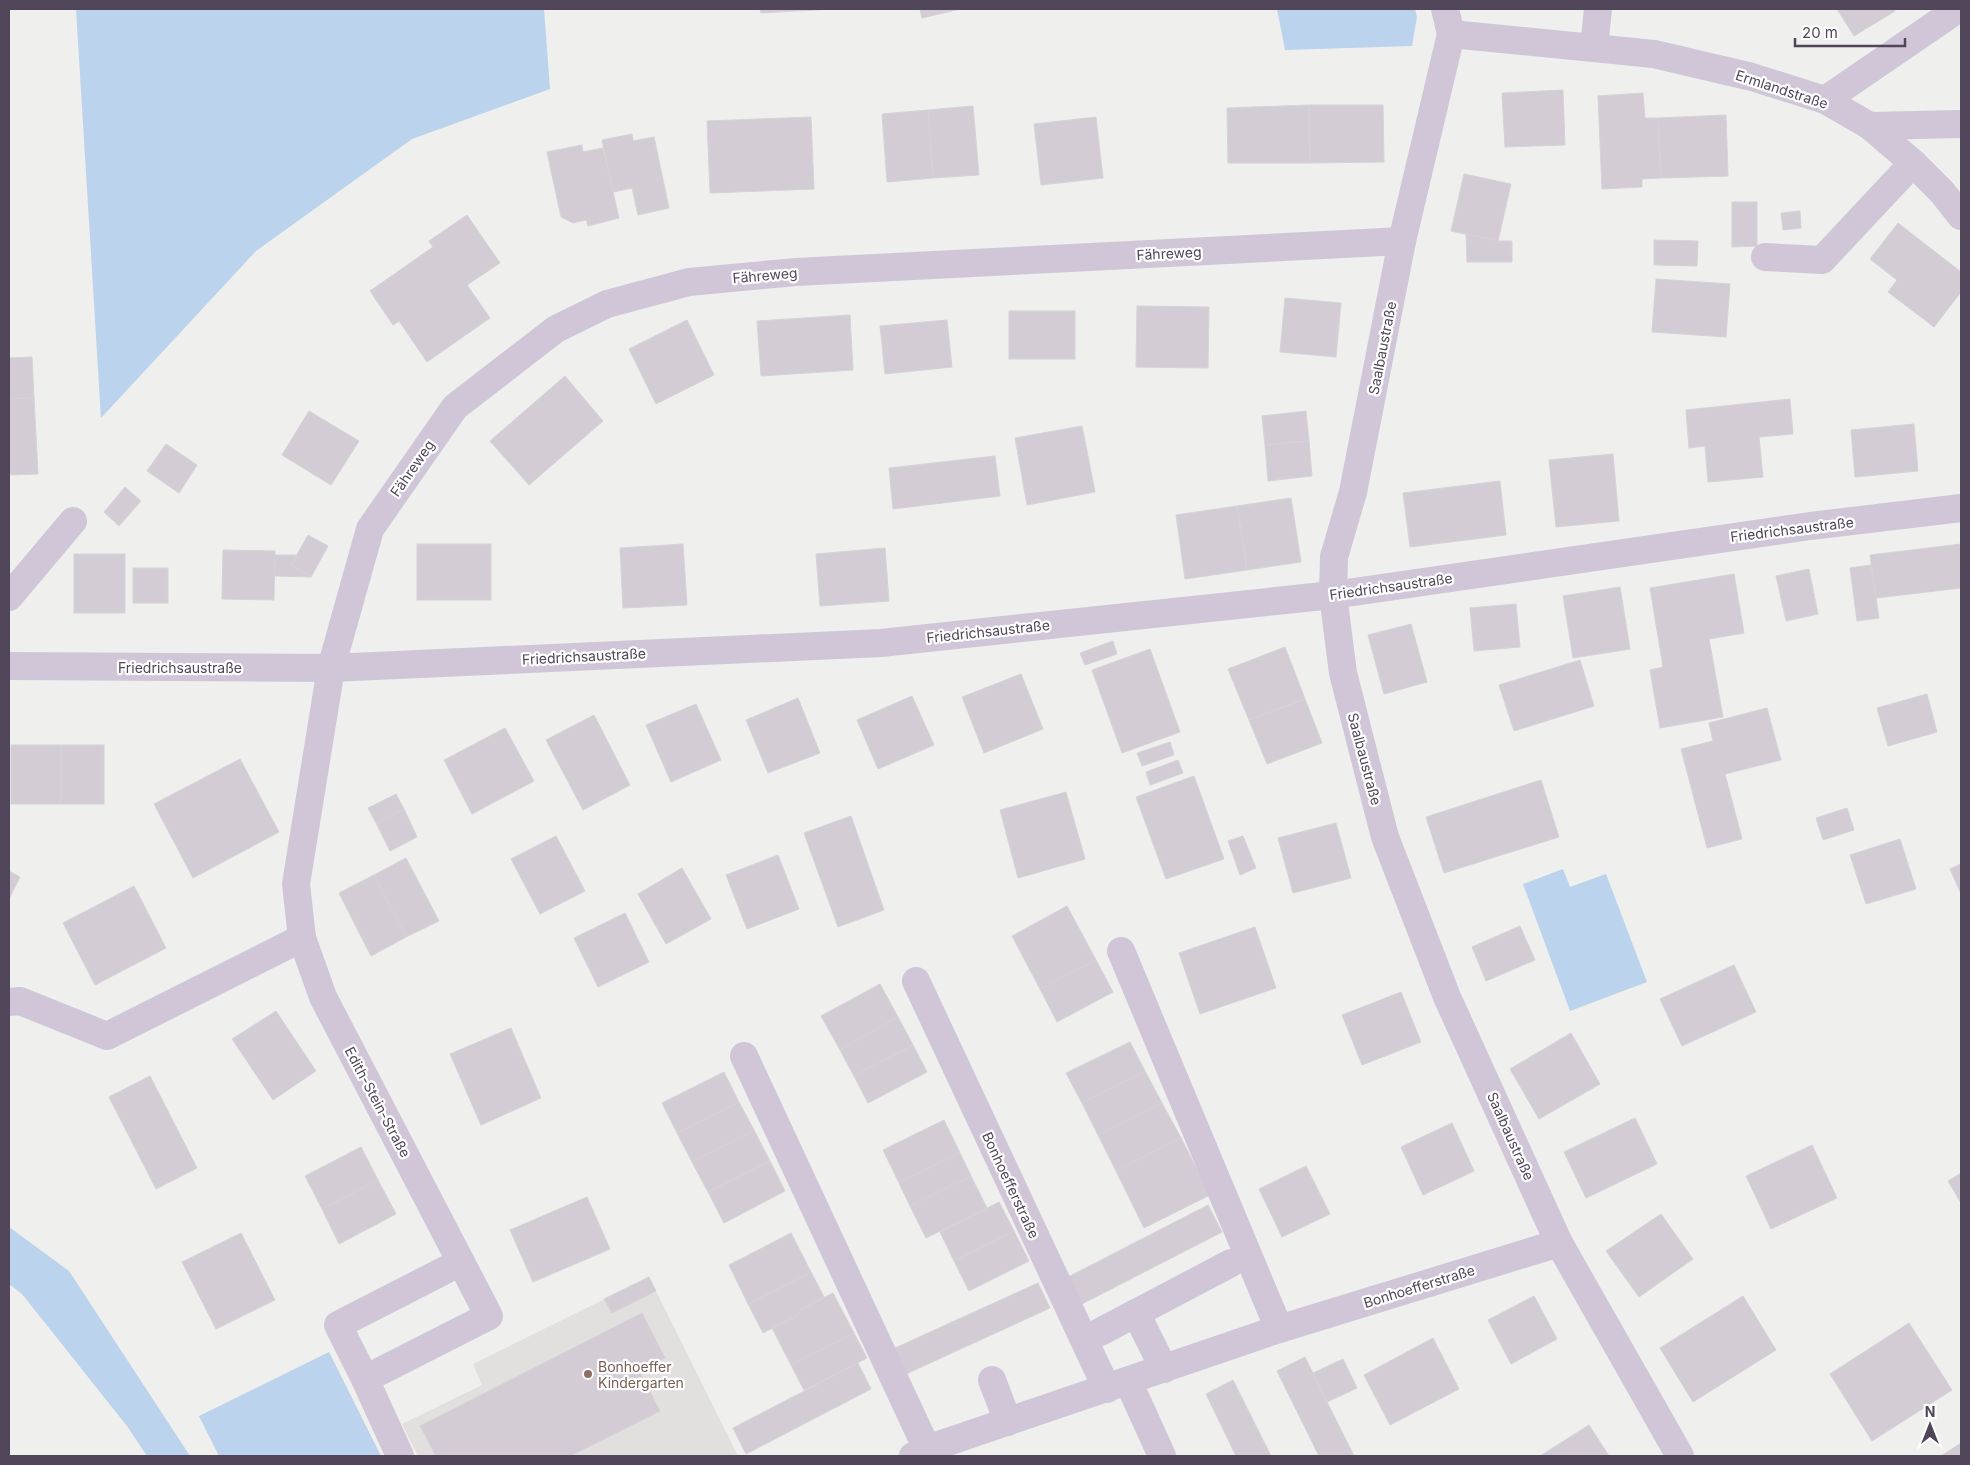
<svg xmlns="http://www.w3.org/2000/svg" width="1970" height="1465" viewBox="0 0 1970 1465" font-family="Inter,sans-serif">
<rect width="100%" height="100%" fill="#efefed"/>
<path fill="#e1e0de" d="M649,1277L738,1456H418L402,1424L482,1385L473,1364Z"/>
<g fill="#bbd3ec">
<path d="M76,9H544L550,89L412,139L256,251L101,418Z"/>
<path d="M1277,9H1415L1417,17L1412,46L1285,50Z"/>
<path d="M1563,869L1570,887L1606,874L1647,982L1570,1011L1523,884Z"/>
<path d="M9,1227L69,1271L190,1456H147L127,1426L22,1294L9,1284Z"/>
<path d="M329,1352L381,1456H219L199,1416Z"/>
</g>
<g fill="#d3ccd4" stroke="#d7d1d8">
<path d="M760,9H832L761,13Z"/>
<path d="M920,9H960L922,18Z"/>
<path d="M1837,9H1894L1895,11L1854,36Z"/>
<path d="M1563,90L1565,145L1505,147L1502,93Z"/>
<path d="M1643,93L1645,118H1658L1661,178L1642,179V187L1602,189L1598,96Z"/>
<path d="M1309,105H1383L1384,162L1310,163Z"/>
<path d="M1309,105L1310,163H1228L1227,108Z"/>
<path d="M973,106L979,175L933,178L928,110Z"/>
<path d="M928,110L933,178L887,182L882,114Z"/>
<path d="M1726,115L1728,176L1661,178L1658,118Z"/>
<path d="M811,117L814,189L710,193L707,121Z"/>
<path d="M1096,117L1103,178L1041,185L1034,124Z"/>
<path d="M632,134L633,141L654,137L669,208L638,215L632,188L613,192L602,140Z"/>
<path d="M582,145L583,152L603,148L619,218L588,226L586,220L573,223L561,217L547,152Z"/>
<path d="M1464,174L1511,184L1498,241L1451,231Z"/>
<path d="M1732,202H1757V246L1732,247Z"/>
<path d="M1800,211L1801,228L1783,230L1781,213Z"/>
<path d="M467,215L500,263L467,285L490,318L427,362L399,321L393,325L370,291L433,247L429,241Z"/>
<path d="M1898,223L1961,272V292L1934,327L1888,292L1897,280L1870,259Z"/>
<path d="M1466,234L1498,241H1512V262H1467Z"/>
<path d="M1654,240L1698,241L1697,266L1654,265Z"/>
<path d="M1656,279L1730,284L1726,337L1652,332Z"/>
<path d="M1285,298L1341,303L1336,357L1280,352Z"/>
<path d="M1137,306L1209,307L1208,368L1136,367Z"/>
<rect x="1009" y="311" width="66" height="48"/>
<path d="M850,315L853,370L761,376L757,321Z"/>
<path d="M687,320L714,375L656,404L629,349Z"/>
<path d="M947,320L952,367L885,374L880,326Z"/>
<path d="M32,357L34,398L9,399V358Z"/>
<path d="M565,376L603,421L529,485L490,441Z"/>
<path d="M34,398L38,474L9,475V399Z"/>
<path d="M1790,399L1793,434L1759,437L1763,477L1708,482L1705,446L1689,448L1686,410Z"/>
<path d="M309,411L359,441L331,485L282,455Z"/>
<path d="M1306,411L1309,441L1265,445L1262,416Z"/>
<path d="M1914,424L1918,471L1855,477L1851,430Z"/>
<path d="M1082,426L1095,492L1027,505L1015,438Z"/>
<path d="M1309,441L1312,476L1268,481L1265,445Z"/>
<path d="M166,444L197,465L179,493L147,471Z"/>
<path d="M1613,454L1619,521L1556,527L1549,460Z"/>
<path d="M995,456L1000,496L893,509L889,468Z"/>
<path d="M1500,481L1506,535L1410,547L1403,493Z"/>
<path d="M125,487L141,501L119,526L104,512Z"/>
<path d="M1291,498L1301,562L1247,570L1237,506Z"/>
<path d="M1237,506L1247,570L1185,579L1176,515Z"/>
<path d="M308,535L328,546L311,577L291,565Z"/>
<rect x="417" y="544" width="74" height="56"/>
<path d="M683,544L687,605L623,608L620,548Z"/>
<path d="M1961,544V588L1876,598L1870,555Z"/>
<path d="M885,548L889,601L820,606L816,554Z"/>
<path d="M223,550L275,551L274,600L222,599Z"/>
<rect x="74" y="554" width="51" height="59"/>
<path d="M275,555H296L291,565L311,577L274,576Z"/>
<path d="M1871,565L1879,618L1857,621L1850,568Z"/>
<rect x="133" y="568" width="35" height="35"/>
<path d="M1809,569L1818,614L1786,621L1776,576Z"/>
<path d="M1734,574L1744,633L1709,639L1723,717L1660,728L1650,670L1663,667L1650,588Z"/>
<path d="M1620,587L1630,649L1573,658L1563,596Z"/>
<path d="M1516,604L1520,647L1474,651L1470,608Z"/>
<path d="M1411,624L1427,682L1384,694L1368,635Z"/>
<path d="M1113,641L1117,654L1085,665L1080,653Z"/>
<path d="M1285,647L1305,699L1249,720L1228,669Z"/>
<path d="M1150,649L1180,732L1122,753L1092,670Z"/>
<path d="M1580,660L1594,706L1514,731L1499,685Z"/>
<path d="M1021,674L1043,729L984,753L962,697Z"/>
<path d="M1927,694L1937,732L1888,746L1877,708Z"/>
<path d="M912,696L934,745L878,769L857,720Z"/>
<path d="M798,698L820,753L768,773L746,720Z"/>
<path d="M1305,699L1322,743L1267,764L1249,720Z"/>
<path d="M696,704L721,760L671,782L646,725Z"/>
<path d="M1767,708L1781,760L1725,774L1742,839L1707,848L1681,749L1713,741L1709,723Z"/>
<path d="M594,715L630,785L583,810L546,740Z"/>
<path d="M505,728L534,781L472,814L444,760Z"/>
<path d="M1170,742L1174,755L1142,766L1137,753Z"/>
<rect x="11" y="745" width="50" height="59"/>
<rect x="61" y="745" width="43" height="59"/>
<path d="M240,759L279,832L193,878L154,804Z"/>
<path d="M1178,760L1183,773L1150,785L1146,772Z"/>
<path d="M1194,776L1224,859L1166,879L1136,797Z"/>
<path d="M1541,780L1559,837L1444,873L1426,817Z"/>
<path d="M1066,792L1085,859L1018,878L1000,810Z"/>
<path d="M396,794L404,809L376,823L368,808Z"/>
<path d="M1847,808L1854,830L1823,840L1816,818Z"/>
<path d="M404,809L417,837L390,851L376,823Z"/>
<path d="M851,816L884,910L838,927L804,833Z"/>
<path d="M1336,823L1351,878L1293,893L1278,838Z"/>
<path d="M556,836L585,891L540,914L511,859Z"/>
<path d="M1243,836L1256,868L1240,875L1228,841Z"/>
<path d="M1900,839L1916,889L1866,904L1850,855Z"/>
<path d="M778,855L799,909L747,929L726,875Z"/>
<path d="M406,858L439,921L406,937L374,875Z"/>
<path d="M1961,864V894L1950,869Z"/>
<path d="M682,868L711,919L666,944L638,894Z"/>
<path d="M9,871L20,877L9,899Z"/>
<path d="M374,875L406,937L371,956L339,893Z"/>
<path d="M134,886L166,948L95,985L63,923Z"/>
<path d="M1067,906L1096,960L1040,989L1012,936Z"/>
<path d="M625,913L649,962L598,987L574,938Z"/>
<path d="M1520,926L1535,960L1486,981L1472,947Z"/>
<path d="M1255,927L1276,988L1200,1014L1179,953Z"/>
<path d="M1096,960L1113,992L1057,1022L1040,989Z"/>
<path d="M1734,965L1756,1012L1682,1046L1660,999Z"/>
<path d="M880,984L898,1017L840,1050L821,1016Z"/>
<path d="M1401,992L1421,1042L1362,1065L1342,1015Z"/>
<path d="M276,1011L316,1071L273,1100L232,1039Z"/>
<path d="M898,1017L913,1045L854,1076L840,1050Z"/>
<path d="M511,1028L541,1098L481,1125L450,1054Z"/>
<path d="M1571,1033L1600,1084L1539,1119L1510,1069Z"/>
<path d="M1130,1042L1145,1071L1082,1103L1066,1073Z"/>
<path d="M913,1045L927,1072L868,1103L854,1076Z"/>
<path d="M1145,1071L1162,1103L1098,1135L1082,1103Z"/>
<path d="M724,1072L739,1102L677,1133L662,1103Z"/>
<path d="M150,1076L197,1168L156,1189L109,1097Z"/>
<path d="M739,1102L754,1130L692,1162L677,1133Z"/>
<path d="M1162,1103L1181,1138L1116,1171L1098,1135Z"/>
<path d="M1635,1118L1657,1164L1586,1198L1564,1152Z"/>
<path d="M944,1120L960,1153L899,1183L883,1150Z"/>
<path d="M1452,1123L1474,1171L1423,1195L1401,1147Z"/>
<path d="M754,1130L770,1161L708,1192L692,1162Z"/>
<path d="M1181,1138L1210,1195L1144,1228L1116,1171Z"/>
<path d="M1812,1145L1837,1198L1771,1229L1746,1176Z"/>
<path d="M361,1147L378,1180L322,1209L305,1176Z"/>
<path d="M960,1153L971,1176L910,1206L899,1183Z"/>
<path d="M770,1161L785,1191L724,1223L708,1192Z"/>
<path d="M1306,1166L1330,1214L1282,1237L1259,1189Z"/>
<path d="M1961,1173V1203L1948,1181Z"/>
<path d="M971,1176L987,1208L926,1238L910,1206Z"/>
<path d="M378,1180L396,1214L339,1244L322,1209Z"/>
<path d="M587,1197L610,1249L533,1282L510,1230Z"/>
<path d="M999,1202L1014,1231L954,1261L940,1232Z"/>
<path d="M1208,1205L1222,1232L1082,1304L1068,1277Z"/>
<path d="M1661,1214L1693,1259L1639,1297L1606,1251Z"/>
<path d="M1014,1231L1029,1261L969,1291L954,1261Z"/>
<path d="M241,1233L275,1300L216,1329L182,1262Z"/>
<path d="M791,1233L811,1272L748,1304L729,1265Z"/>
<path d="M811,1272L824,1297L801,1309L798,1315L763,1333L748,1304Z"/>
<path d="M649,1277L656,1291L612,1313L604,1299Z"/>
<path d="M1038,1283L1050,1308L906,1374L895,1348Z"/>
<path d="M833,1293L854,1333L791,1365L772,1328L798,1315L801,1309Z"/>
<path d="M1534,1296L1557,1339L1511,1364L1488,1320Z"/>
<path d="M1743,1296L1776,1350L1693,1402L1660,1348Z"/>
<path d="M642,1313L665,1358L639,1371L660,1411L570,1456H436L420,1426Z"/>
<path d="M1909,1323L1952,1390L1872,1441L1830,1374Z"/>
<path d="M854,1333L867,1358L804,1390L791,1365Z"/>
<path d="M1433,1338L1459,1389L1390,1425L1364,1375Z"/>
<path d="M1305,1357L1327,1402L1354,1456H1319L1277,1371Z"/>
<path d="M1343,1359L1357,1388L1327,1402L1313,1373Z"/>
<path d="M858,1363L871,1389L746,1454L733,1428Z"/>
<path d="M1233,1380L1271,1456H1236L1206,1394Z"/>
<path d="M1589,1425L1609,1456H1540Z"/>
<path d="M1961,1443V1456H1941Z"/>
</g>
<g fill="none" stroke-linecap="round" stroke-linejoin="round">
<g stroke="#d0c6d7" stroke-width="28">
<path d="M1445,9L1451,34L1402,241L1353,492L1334,557L1333,595L1343,673L1385,837L1447,997L1559,1243L1680,1456"/>
<path d="M1451,34L1654,54L1752,77L1825,100L1870,126L1913,163L1942,192L1961,216"/>
<path d="M1594,47L1598,9"/>
<path d="M1825,100L1958,9"/>
<path d="M1870,126L1961,124"/>
<path d="M1765,257L1822,260L1913,163"/>
<path d="M9,597L73,521"/>
<path d="M9,666L331,668L881,643L1333,595L1810,526L1961,508"/>
<path d="M1121,951L1279,1329"/>
<path d="M916,981L1107,1389"/>
<path d="M9,1002L20,1001L107,1036L302,938"/>
<path d="M744,1056L927,1449"/>
<path d="M1136,1313L1164,1369"/>
<path d="M1100,1332L1231,1263"/>
<path d="M365,1379L489,1316L323,997L302,938L296,884L331,668L370,529L455,407L556,329L607,304L689,282L796,272L1402,241"/>
<path d="M992,1380L1008,1422"/>
<path d="M1128,1381L1162,1456"/>
<path d="M400,1456L365,1379L338,1325L461,1262"/>
<path d="M913,1456L927,1449L1279,1329L1559,1243"/>
</g>
</g>
<circle fill="#8d6e63" stroke="#fff" stroke-width="2" cx="588" cy="1374" r="5"/>
<g text-anchor="middle" dominant-baseline="central" stroke-width="4.5" stroke-linejoin="round" paint-order="stroke">
<g font-size="14" fill="#514659" stroke="#fff">
<text transform="translate(1782 89) rotate(18)">Ermlandstraße</text>
<text transform="translate(1169 253) rotate(-3)">Fähreweg</text>
<text transform="translate(765 275) rotate(-5)">Fähreweg</text>
<text transform="translate(1382 348) rotate(-79)">Saalbaustraße</text>
<text transform="translate(412 468) rotate(-55)">Fähreweg</text>
<text transform="translate(1792 529) rotate(-7)">Friedrichsaustraße</text>
<text transform="translate(1391 586) rotate(-8)">Friedrichsaustraße</text>
<text transform="translate(988 631) rotate(-6)">Friedrichsaustraße</text>
<text transform="translate(584 656) rotate(-3)">Friedrichsaustraße</text>
<text x="180" y="667">Friedrichsaustraße</text>
<text transform="translate(1365 759) rotate(75)">Saalbaustraße</text>
<text transform="translate(378 1102) rotate(62)">Edith-Stein-Straße</text>
<text transform="translate(1511 1136) rotate(66)">Saalbaustraße</text>
<text transform="translate(1011 1185) rotate(65)">Bonhoefferstraße</text>
<text transform="translate(1419 1286) rotate(-17)">Bonhoefferstraße</text>
</g>
<g font-size="14" fill="#785e54" stroke="#fff" text-anchor="start">
<text x="598" y="1366">Bonhoeffer<tspan x="598" dy="16">Kindergarten</tspan></text>
</g>
</g>
<rect width="1970" height="1465" fill="none" stroke="#514659" stroke-width="20"/>
<g transform="translate(1930 1425)" stroke="#ffffff" stroke-width="4" paint-order="stroke">
<path d="M0-4L9 19L0 12L-9 19Z" fill="#514659"/>
<text y="-8" font-size="14" font-weight="bold" text-anchor="middle" fill="#514659">N</text>
</g>
<path d="M1795 38v8h110v-8" fill="none" stroke="#514659" stroke-width="2.5"/>
<text x="1802" y="38" font-size="15" fill="#514659" stroke="#ffffff" stroke-width="4" paint-order="stroke">20 m</text>
</svg>
